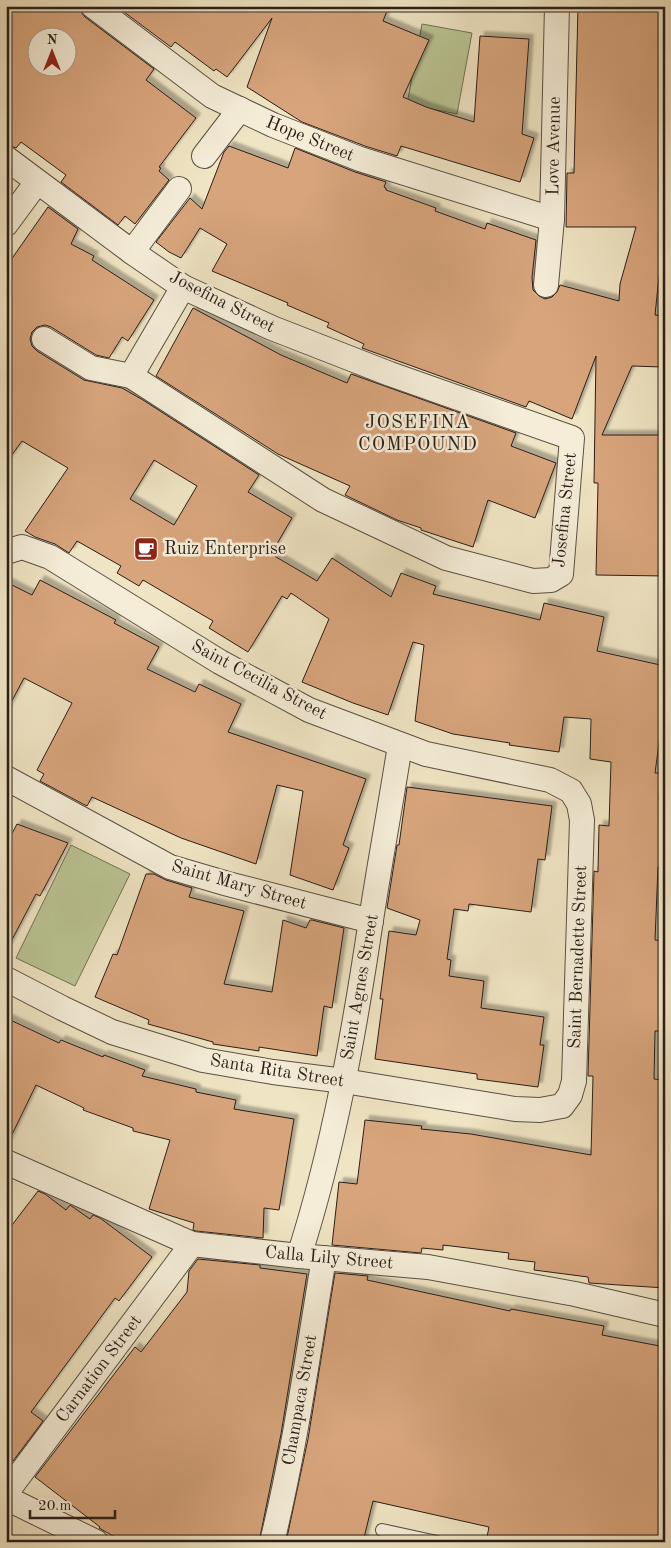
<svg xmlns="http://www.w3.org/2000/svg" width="671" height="1548" viewBox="0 0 671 1548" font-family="'Old Standard TT',serif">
<defs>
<filter id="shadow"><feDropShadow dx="4.5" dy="-4.5" stdDeviation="1" flood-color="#0004"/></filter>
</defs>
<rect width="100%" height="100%" fill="#efe4c3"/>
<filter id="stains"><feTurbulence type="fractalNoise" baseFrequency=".004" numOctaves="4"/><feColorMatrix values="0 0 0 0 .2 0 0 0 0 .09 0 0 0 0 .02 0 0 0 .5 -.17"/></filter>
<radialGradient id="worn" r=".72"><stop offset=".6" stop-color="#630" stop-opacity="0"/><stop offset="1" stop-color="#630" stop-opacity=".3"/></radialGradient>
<g fill="#bac493" stroke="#727156">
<path d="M422,24L472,33L457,114L407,104Z"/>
<path d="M71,845L130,874L75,986L16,958Z"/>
</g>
<g fill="#d7a47c" stroke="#291e18" fill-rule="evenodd" filter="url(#shadow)">
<path d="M6,6H80L81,12L85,17L154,69L146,80L196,118L159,167L161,168L159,171L169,180L135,224L125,216L118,225L61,182L66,175L21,142L16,148L6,144ZM38,38H68V68H38Z"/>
<path d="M116,6H389L383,21L429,40L403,97L426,107L474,122L480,36L529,39L522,134L534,138L520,182L401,146L397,156L365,146L302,122L247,87L272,18L227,77L216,69L214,71L175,42L171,47Z"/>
<path d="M578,6H665V248L660,267L655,315L664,316L662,367L632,366L602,435H662V475H665V576L596,575L598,483H594L596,356L572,419L529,401L526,407L362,348L364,344L327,327L329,323L287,305L288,303L212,271L227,244L200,228L181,258L169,252L156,242L190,198L202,209L224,152L229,146L288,168L295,148L355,172L386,182L384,187L386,188V190L436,208L435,211L485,229L487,223L536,240L532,278L533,290L539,296L545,299L552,297L557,292L560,285L619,301L620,284L636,227H566L567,173H574Z"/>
<path d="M48,207L78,229L71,244L94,256L92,260L154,300L128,341L122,337L109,358L96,355L51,327L45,325L37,327L32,332L30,339L32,346L37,351L84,380L122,388L143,400L259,475L248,492L292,518L271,554L317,581L332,558L391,597L401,573L436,586L433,594L540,620L544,603L604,617L597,651L665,666V721H662L655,773H660L659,800H665V866L658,867L655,940L665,941V1031H655L654,1079L665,1080V1288L589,1283L588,1277L534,1270L535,1262L508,1259L509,1253L443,1245V1250L422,1248L421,1253L332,1245L339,1182L357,1184L365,1120L422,1126L421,1129L471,1134L591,1155L593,1076H588L594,871L598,872L599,825L609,826L611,762L590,759L591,719L564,717L559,752L509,745L510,743L453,734L415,721L424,645L413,642L388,715L353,703L302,682L329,619L291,593L287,599L282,596L248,652L209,628L213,621L143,580L139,586L117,573L121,566L77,541L69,553L55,544L35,537L25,531L68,468L22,441L6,463V267ZM154,460L197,486L174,525L130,499Z"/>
<path d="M193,308L281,355L347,383L351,374L516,433L511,446L556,463L535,518L488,500L473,547L421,530V528L397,520L345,495L350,486L278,454L156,376Z"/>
<path d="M40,580L116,620L114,623L159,647L147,669L195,692L199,684L241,704L228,732L366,779L343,845L349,848L333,890L290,875L303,791L277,785L256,864L181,838L92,797L87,806L83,804L40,781L44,774L37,770L72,703L24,678L6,712V582L32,595Z"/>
<path d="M407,787L552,806L545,860L538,859L531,912L469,904L468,911L454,909L447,959L451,960L449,976L484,981L481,1008L544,1017L540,1045H544L538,1087L477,1079V1074L375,1059L383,999H380L389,931L416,935L420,920L387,908L397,845H399Z"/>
<path d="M17,824L68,843L40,896L36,894L6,951V845Z"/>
<path d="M146,874H154L166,880L192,888L189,897L244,911L224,984L272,992L283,920L306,928L310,920H312L344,928L332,1008L324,1006L317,1056L259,1047V1051L213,1044V1042L148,1024L149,1020L95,997L113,954L117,955Z"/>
<path d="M6,1018L59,1043L61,1040L103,1057L104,1055L145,1070L142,1076L196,1089V1092L236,1100L234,1109L294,1119L279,1210L264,1208L263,1238L196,1231L193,1230L194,1223L149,1209L170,1140L133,1131V1128L83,1110L84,1108L36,1085L6,1147Z"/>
<path d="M38,1191L45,1194L66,1210L70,1205L90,1219L93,1215L100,1218L152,1257L119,1301L115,1298L31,1412L43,1421L13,1461L6,1456V1233Z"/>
<path d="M198,1259L260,1265V1268L307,1274L281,1434L259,1542H124L99,1528L100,1527L35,1477L135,1347L141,1352L187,1292L189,1271Z"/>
<path d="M335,1273L368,1276L367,1280L510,1311L511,1309L604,1326L602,1335L665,1347V1542H486L489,1527L373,1501L363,1542H286L308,1439Z"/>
</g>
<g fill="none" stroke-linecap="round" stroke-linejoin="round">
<defs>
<path id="lane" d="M382,1530L437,1542"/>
<g id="street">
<path d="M93,6L212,96L273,125L360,159L552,219"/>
<path d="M204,156L240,109"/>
<path d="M6,158L132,252L179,189"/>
<path d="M6,224L37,182"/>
<path d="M546,285L552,219L557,6"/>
<path d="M44,339L91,368L131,376L323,500L446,558L533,581L551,580L561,574L572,438L390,374L272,328L183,287L132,252"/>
<path d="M131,376L183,287"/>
<path d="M6,552L22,547L50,557L220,662L309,710L426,754L550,780L571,791L579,804L582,820L574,1081L570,1095L562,1106L540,1110L515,1109L344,1081L273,1072L203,1060L112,1032L62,1008L6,979"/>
<path d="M6,778L170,867L228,884L371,921"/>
<path d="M6,1162L192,1244L299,1256L428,1267L575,1294L665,1315"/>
<path d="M299,1256C334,1147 354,1033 371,920C380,861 391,803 400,745"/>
<path d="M6,1493L192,1244"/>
<path d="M6,1498L96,1542"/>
<path d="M272,1542C295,1449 308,1353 324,1258"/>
</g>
</defs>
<use href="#lane" stroke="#5a5043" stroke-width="14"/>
<use href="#street" stroke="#5a5043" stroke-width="26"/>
<use href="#lane" stroke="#f5edd8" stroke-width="12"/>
<use href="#street" stroke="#f5edd8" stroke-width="24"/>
</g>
<defs>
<symbol id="cafe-square" viewBox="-11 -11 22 22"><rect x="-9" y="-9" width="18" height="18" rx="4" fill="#8f2418" stroke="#f5edd8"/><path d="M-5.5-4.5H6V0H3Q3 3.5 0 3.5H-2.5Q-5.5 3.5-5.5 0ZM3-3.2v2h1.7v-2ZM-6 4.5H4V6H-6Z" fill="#fff"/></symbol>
</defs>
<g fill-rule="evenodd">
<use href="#cafe-square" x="132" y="535" width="28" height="28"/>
</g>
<g text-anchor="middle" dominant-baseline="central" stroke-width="5" stroke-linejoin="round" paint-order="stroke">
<g font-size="18" fill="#291e18" stroke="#f5edd8">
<text transform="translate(310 139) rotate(22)">Hope Street</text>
<text transform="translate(554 146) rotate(-89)">Love Avenue</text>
<text transform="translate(222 302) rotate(27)">Josefina Street</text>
<text transform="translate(565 510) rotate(-84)">Josefina Street</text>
<text transform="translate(259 680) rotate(28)">Saint Cecilia Street</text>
<text transform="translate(239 885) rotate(16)">Saint Mary Street</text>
<text transform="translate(578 957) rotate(-88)">Saint Bernadette Street</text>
<text transform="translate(360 987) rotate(-80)">Saint Agnes Street</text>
<text transform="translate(277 1071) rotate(9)">Santa Rita Street</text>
<text transform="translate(329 1258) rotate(5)">Calla Lily Street</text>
<text transform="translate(99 1369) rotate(-53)">Carnation Street</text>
<text transform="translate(300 1400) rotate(-80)">Champaca Street</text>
</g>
<g font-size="18" fill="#291e18" stroke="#f5edd8" text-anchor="start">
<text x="164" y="549">Ruiz Enterprise</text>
</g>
<g font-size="19" letter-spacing="1" fill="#291e18" stroke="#f5edd8">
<text x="418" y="423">JOSEFINA<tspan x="418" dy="22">COMPOUND</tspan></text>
</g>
</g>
<rect width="671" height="1548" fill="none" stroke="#efe4c3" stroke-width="25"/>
<rect x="8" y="8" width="656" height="1533" fill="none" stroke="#291e18" stroke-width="2.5"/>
<rect x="12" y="12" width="646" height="1523" fill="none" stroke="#291e18"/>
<g transform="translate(52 52)"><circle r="24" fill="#f5edd8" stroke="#a39a8b"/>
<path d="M0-4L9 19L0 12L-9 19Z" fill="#8f2418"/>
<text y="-8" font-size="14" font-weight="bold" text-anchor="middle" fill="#291e18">N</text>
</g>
<path d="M30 1510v8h85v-8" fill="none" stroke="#291e18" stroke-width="2.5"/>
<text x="38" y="1510" font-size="15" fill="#291e18" stroke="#f5edd8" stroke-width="4" paint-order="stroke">20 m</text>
<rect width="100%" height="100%" filter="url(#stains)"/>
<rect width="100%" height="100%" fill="url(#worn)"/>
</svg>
